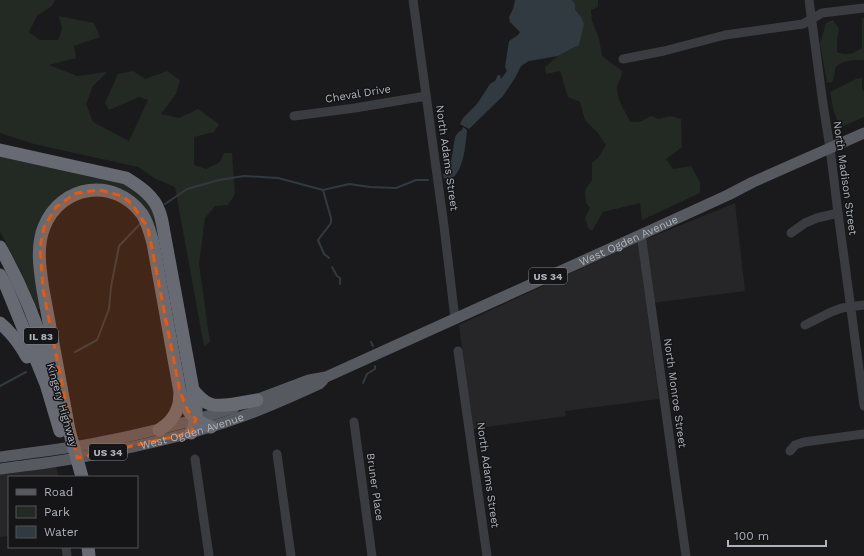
<svg xmlns="http://www.w3.org/2000/svg" width="864" height="556" viewBox="0 0 864 556" font-family="'Work Sans',sans-serif">
<rect width="100%" height="100%" fill="#1a1a1c"/>
<g fill="#262629">
<path d="M735,203L745,291L652,303L644,240Z"/>
<path d="M638,242L659,399L565,411L566,416L473,429L459,325Z"/>
<path d="M56,465L59,477H9V536L0,537V473Z"/>
</g>
<g fill="#222a23">
<path d="M0,0H55L52,6L37,16L29,32L40,40H58L62,29L59,16L94,23L100,37L74,46L76,58L49,65L77,76L107,72L93,86L86,104L93,122L129,141L148,100L139,97L109,110L105,103L118,74L133,71L145,79L167,71L180,80L176,94L161,114L179,118L198,109L219,124L214,132L194,137V165L206,169L220,162L224,153H232L235,194L228,205L215,206L205,218L199,264L210,342L204,346L175,187L156,179L138,167L34,144L0,133Z"/>
<path d="M572,0H598V7L591,10L592,21L599,38L602,56L622,71C622,79 617,83 617,89C617,100 625,111 630,121C644,124 641,119 652,116L658,119L670,116L681,119L682,147L666,159L673,169L691,166L700,182V193L642,220L640,203L603,212L592,231L588,228L585,218L590,208L586,203L585,190L592,180V163L598,158L606,145L598,133L585,120L580,102L568,97L560,71L546,74L545,67L558,56L579,45L581,17L575,9V4Z"/>
<path d="M862,18H864V60C856,60 837,60 835,70C834,75 835,78 832,82L827,83L820,44L826,23L833,20L839,29L837,39V52C846,56 854,54 862,48Z"/>
<path d="M862,78V89L864,92V117L844,126L838,122L834,112L830,92L856,79Z"/>
<path d="M0,155L122,182L144,197L157,216L175,316L153,225L100,185L45,214L41,307L38,310L23,276L0,231Z"/>
</g>
<g fill="#303a40">
<path d="M515,0H572L575,4V9L581,17L584,24L579,45L558,56L529,61L521,66L515,78L503,96L469,129L460,124L463,118L477,104L490,84L495,81L498,75H500L501,79L507,71L505,67L509,41L518,35L520,32L510,22L509,17L513,9Z"/>
<path d="M463,127L467,130C466,141 464,174 450,179C449,179 445,179 444,178L443,175L445,171L450,167C451,161 452,156 453,150C455,142 453,134 462,130Z"/>
</g>
<g fill="none" stroke-linecap="round" stroke-linejoin="round">
<g stroke="#303a40" stroke-width="2">
<path d="M323,190L331,218V223L318,240L324,254L329,258"/>
<path d="M165,204L187,189L219,180L244,176L278,178L323,190L349,184L370,187L396,188L416,180H428"/>
<path d="M332,267L337,276L340,278V284"/>
<path d="M371,342L373,346"/>
<path d="M75,352L97,340L109,309L111,287L119,246L140,224"/>
<path d="M363,383L367,374L375,369V366"/>
<path d="M0,386L26,372"/>
</g>
<g stroke="#3b3c41" stroke-width="9">
<path d="M413,0L444,226L455,319"/>
<path d="M809,0L823,104L830,148L838,213L864,406"/>
<path d="M623,59L664,51L725,35L803,24L822,13L864,8"/>
<path d="M294,116L355,108L426,96"/>
<path d="M791,233L805,223L817,218L838,213"/>
<path d="M641,234L686,556"/>
<path d="M805,325L831,312L842,308L864,305"/>
<path d="M458,351L487,556"/>
<path d="M354,422L372,556"/>
<path d="M790,451L795,445L804,442L864,434"/>
<path d="M277,454L291,556"/>
<path d="M195,459L209,556"/>
<path d="M66,547L67,556"/>
</g>
<g stroke="#575960" stroke-width="11">
<path id="s1" d="M250,402L309,380L326,377L658,227L728,195L753,182L864,133"/>
<path d="M0,457C30,453 61,449 91,444C139,435 187,423 234,408"/>
<path id="s2" d="M0,469C29,465 59,462 87,456C141,446 195,434 246,415C271,406 295,395 319,384L323,380"/>
</g>
<g stroke="#676a72" stroke-width="13">
<path d="M0,150L126,178C139,186 154,196 159,211C161,216 162,221 163,227L193,390C196,407 199,417 191,433"/>
<path d="M0,247C21,284 37,323 49,363"/>
<path d="M0,275L6,286L46,384L60,431"/>
<path d="M0,323C12,333 20,344 27,357"/>
<path d="M193,390C198,396 203,402 210,404C220,408 246,402 257,400"/>
<path d="M69,430L43,290C40,270 36,247 44,227C61,184 115,177 142,214C148,223 150,233 153,243L180,392C187,410 191,420 211,427"/>
<path d="M159,430C167,425 175,417 178,407C180,403 179,398 180,394"/>
<path d="M88,547L89,556"/>
</g>
<path stroke="#676a72" stroke-width="13" d="M69,430L82,477"/>
</g>
<path fill="#e8590c" fill-opacity="0.2" stroke="#e8590c" stroke-width="3" stroke-dasharray="8 5" stroke-linejoin="round" d="M100,190L122,196L132,204L148,228L180,392L188,411L196,419L191,433L77,458L43,290L40,247L44,227L56,207L76,193Z"/>
<g text-anchor="middle" dominant-baseline="central" stroke-width="3" stroke-linejoin="round" paint-order="stroke">
<g fill="#151517" stroke="#7f838a" stroke-width="1">
<rect x="529" y="268" width="38" height="16" rx="3"/>
<rect x="24" y="328" width="34" height="16" rx="3"/>
<rect x="89" y="444" width="38" height="16" rx="3"/>
</g>
<g font-size="10" font-weight="bold" fill="#adb2bb">
<text x="548" y="276">US 34</text>
<text x="41" y="336">IL 83</text>
<text x="108" y="452">US 34</text>
</g>
<g font-size="11" fill="#adb2bb" stroke="#151517">
<text transform="translate(358 94) rotate(-9)">Cheval Drive</text>
<text transform="translate(447 158) rotate(82)">North Adams Street</text>
<text transform="translate(845 178) rotate(82)">North Madison Street</text>
<text stroke="none"><textPath href="#s1" startOffset="412">West Ogden Avenue</textPath></text>
<text transform="translate(675 393) rotate(82)">North Monroe Street</text>
<text transform="translate(62 405) rotate(74)">Kingery Highway</text>
<text stroke="none"><textPath href="#s2" startOffset="196">West Ogden Avenue</textPath></text>
<text transform="translate(488 475) rotate(82)">North Adams Street</text>
<text transform="translate(375 487) rotate(82)">Bruner Place</text>
</g>
</g>
<rect x="8" y="476" width="130" height="72" fill="#151517" stroke="#525459"/>
<rect x="16" y="489" width="20" height="6" fill="#575960" stroke="#525459"/>
<text x="44" y="496" font-size="12" fill="#adb2bb">Road</text>
<rect x="16" y="506" width="20" height="12" fill="#222a23" stroke="#525459"/>
<text x="44" y="516" font-size="12" fill="#adb2bb">Park</text>
<rect x="16" y="526" width="20" height="12" fill="#303a40" stroke="#525459"/>
<text x="44" y="536" font-size="12" fill="#adb2bb">Water</text>
<path d="M728 540v6h98v-6" fill="none" stroke="#adb2bb" stroke-width="2"/>
<text x="734" y="540" font-size="12" fill="#adb2bb" stroke="#151517" stroke-width="3" paint-order="stroke">100 m</text>
</svg>
